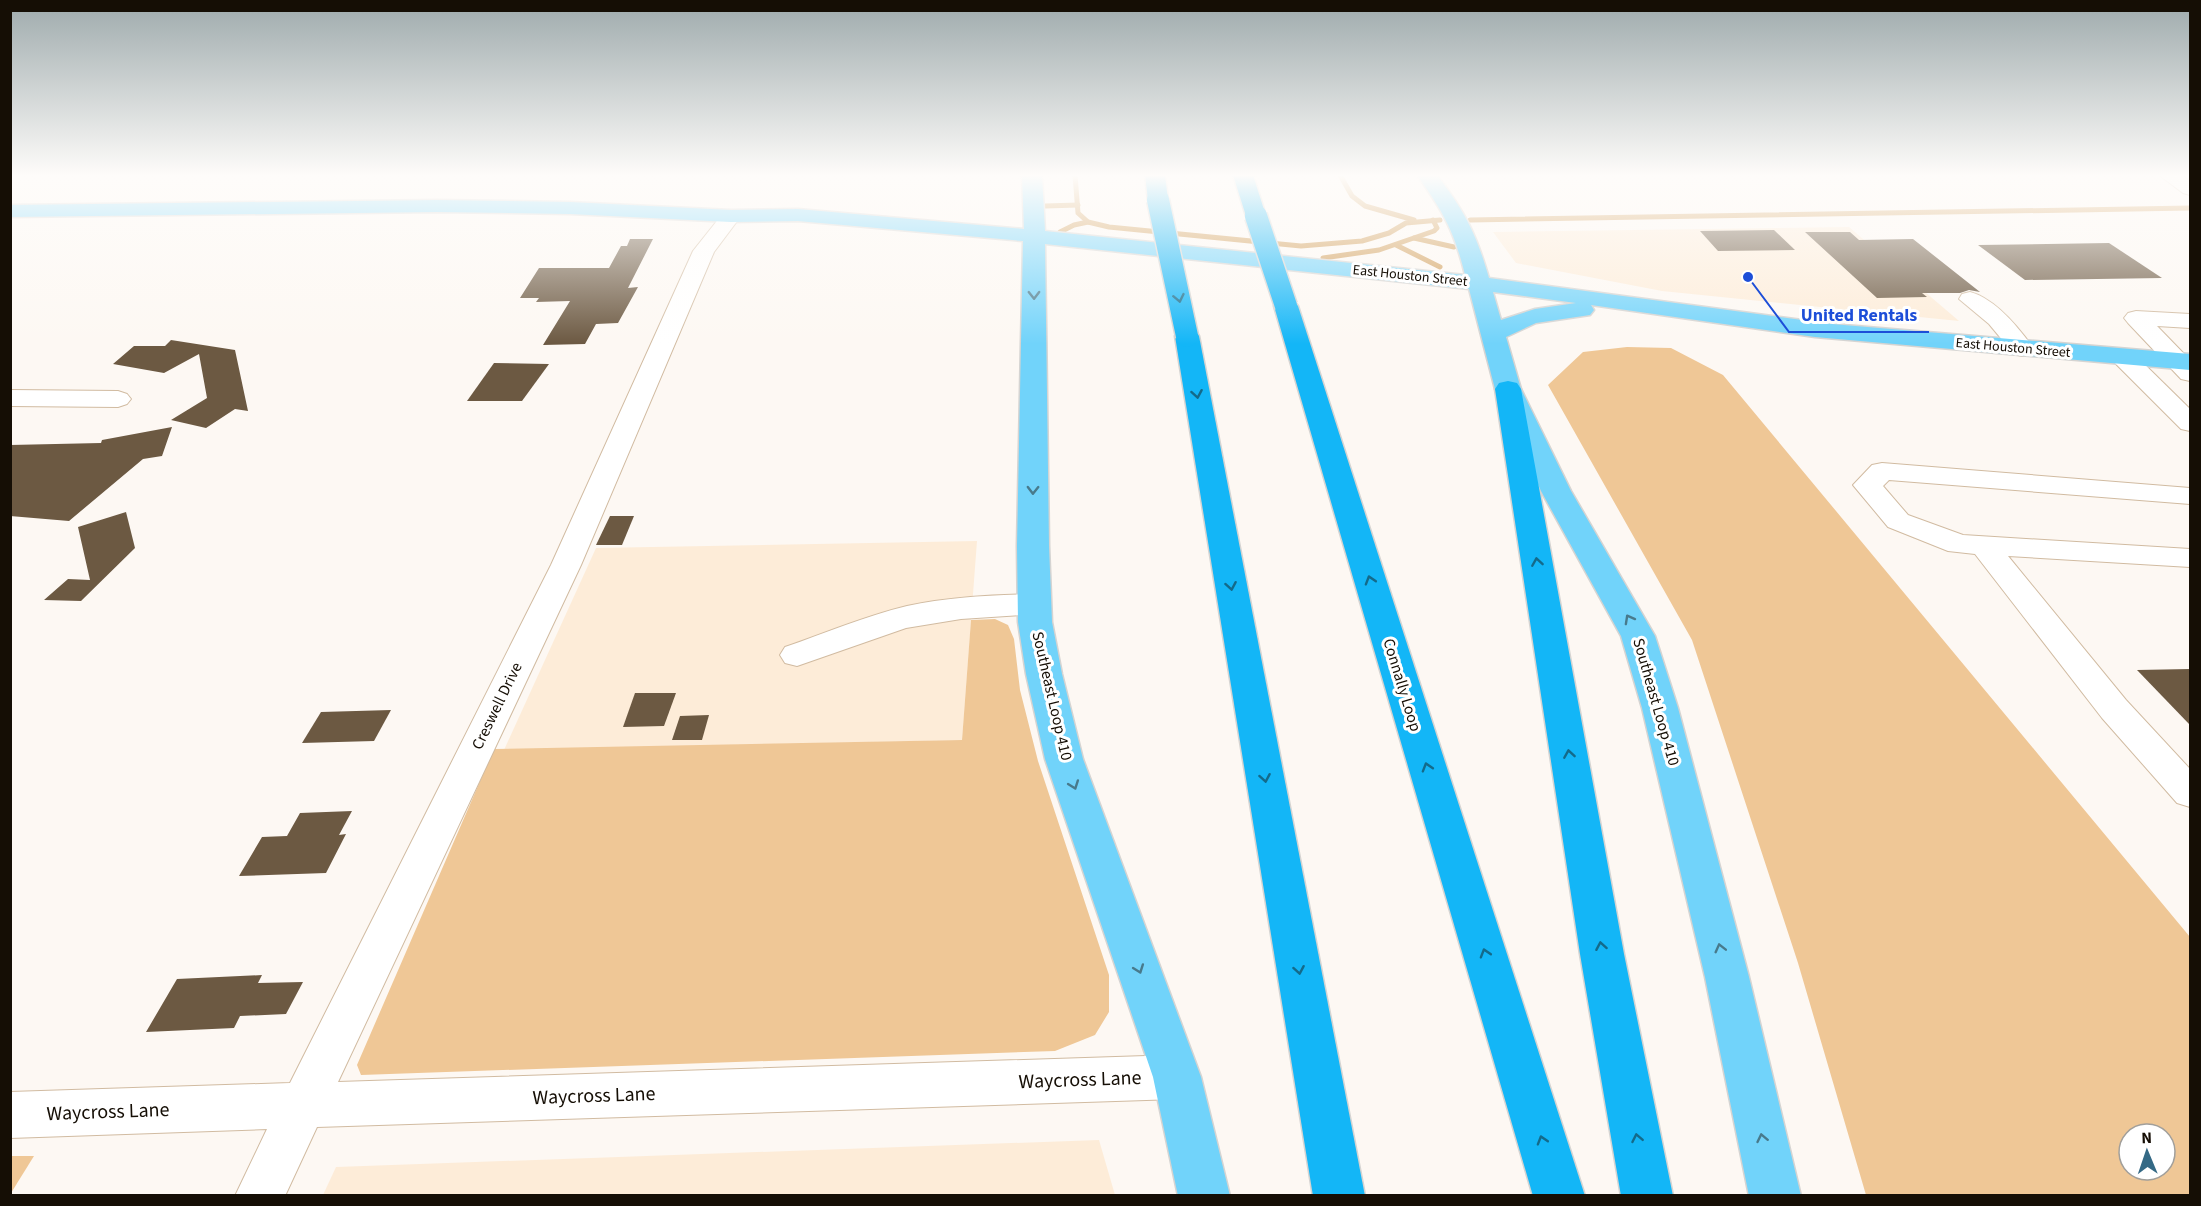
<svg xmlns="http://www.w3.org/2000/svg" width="2201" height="1206" viewBox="0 0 2201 1206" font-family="'Source Sans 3',sans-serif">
<rect width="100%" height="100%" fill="#fdf8f3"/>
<g fill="#fdecd8">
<path d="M1849,227L1959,321L1662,291L1516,263L1493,232Z"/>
<path d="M977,541L962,740L504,750L596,548Z"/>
<path d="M1099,1140L1115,1195H323L336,1167Z"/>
</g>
<g fill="#efc796" fill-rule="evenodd">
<path d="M1627,347L1671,348L1723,375L2190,937V1195H1866L1798,963L1692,640L1548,385L1583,352ZM2129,1134H2165V1170H2129Z"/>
<path d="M995,619L1008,625L1014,639L1020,690L1038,761L1109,975V1012L1095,1035L1055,1051L361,1075L357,1065L494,749L962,740L971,620Z"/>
<path d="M11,1156H34L11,1193L10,1156Z"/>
</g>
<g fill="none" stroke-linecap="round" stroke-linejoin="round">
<g stroke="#cf9a53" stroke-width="5">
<path d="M1075,175L1078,213L1088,222L1109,227L1301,246L1362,241L1389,233L1406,223L1440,220"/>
<path d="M1340,175L1352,196L1365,206L1414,220"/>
<path d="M1045,206L1078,205"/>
<path d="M1470,220L2190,208"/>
<path d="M1060,232L1074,225L1088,222"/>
<path d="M1414,238L1454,247"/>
<path d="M1396,245L1440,267"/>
<path d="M1323,258L1379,250L1434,231L1437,228L1433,220"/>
</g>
</g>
<g fill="#6c5942">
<path d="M1774,230L1795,250L1718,251L1700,231Z"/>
<path d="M1805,232H1850L1859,240L1913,239L1980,292L1969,290L1960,293H1922L1927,297L1877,298Z"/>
<path d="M630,239H653L628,288L638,287L618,323L596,324L585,344L543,345L570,301L536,302L539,298H520L539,268H609L621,246H627Z"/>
<path d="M2109,243L2162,278L2025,280L1978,245Z"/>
<path d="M171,340L235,350L248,411L235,409L206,428L171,420L207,398L199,354L164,373L113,364L134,346H165Z"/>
<path d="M494,363L549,364L522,401H467Z"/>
<path d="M172,427L162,456L143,459L69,521L10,516V445L101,443L102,440Z"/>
<path d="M126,512L135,548L81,601L44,600L68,579L90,580L78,527Z"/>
<path d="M610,516H634L622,545H596Z"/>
<path d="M2190,669V725L2137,670Z"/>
<path d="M635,693H676L664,726L623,727Z"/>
<path d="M391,710L374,741L302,743L321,712Z"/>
<path d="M709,715L702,740H672L680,716Z"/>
<path d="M352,811L339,835L346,834L326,873L239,876L262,837L287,836L300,813Z"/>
<path d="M262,975L258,983L303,982L286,1014L240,1016L234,1028L146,1032L177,979Z"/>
</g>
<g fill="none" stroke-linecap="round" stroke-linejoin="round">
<defs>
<g id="minor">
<path d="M2159,175H2181L2190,181V195L2183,193Z"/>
<path d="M731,210L738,212L741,216L714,252L581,565L338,1082L1177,1055L1193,1062L1200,1077L1193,1092L1177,1099L317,1127L285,1196H235L267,1129L10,1138V1092L290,1083L551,565L693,251L724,212Z"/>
<path d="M1970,292C1996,299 2019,328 2034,349L2030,354L2022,356L2014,354L1989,324L1959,299L1962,294Z"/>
<path d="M2136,311L2190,314V328L2157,326L2190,360V381L2181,379L2128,323L2124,318L2128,313Z"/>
<path d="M2122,349L2131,351L2190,409V431L2181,429L2113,361L2110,356L2113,351Z"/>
<path d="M10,390L118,391L127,394L131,399L127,404L118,407L10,406Z"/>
<path d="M1882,463L2190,488V504L1889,480L1883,486L1908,515L1963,535L2190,549V567L2008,556L2126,700L2190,769V807L2177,803L2102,718L1975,554L1948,551L1888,527L1853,485L1872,465Z"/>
<path d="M1035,594L1046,597L1051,604L1046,611L1035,614L961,619L906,628L797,666L785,663L780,655L785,647C826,633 865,616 907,606C949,597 992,595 1035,594Z"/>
</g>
<path id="major" d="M1022,175H1042L1045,231L1465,275C1454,230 1443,212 1417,175H1437C1465,212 1476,233 1489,278L1832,324L2190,354V370L1815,337L1591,305L1594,310L1590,315L1536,323L1506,337L1521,389L1571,491L1655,636L1678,708L1749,977L1801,1196H1749L1705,977L1642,708L1621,636L1541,491L1495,389L1469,289L1045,244L1049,546L1052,622L1062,674L1083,759L1201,1077L1230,1196H1178L1153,1077L1045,759L1026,674L1018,622L1017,546L1023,241L798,221L731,222L570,214L437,212L10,217V205L437,200L570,202L731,210L798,209L1024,229ZM1493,292L1576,303L1535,309L1501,320Z"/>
<g id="highway">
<path d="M1145,175H1165L1168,200L1165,204H1151L1148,200Z"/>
<path d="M1233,175H1253L1266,216L1263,220L1256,222L1249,220L1246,216Z"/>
<path d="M1286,299L1294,301L1298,306L1585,1196H1533L1274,306L1278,301Z"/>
<path d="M1187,329L1196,331L1199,336L1365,1196H1313L1175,336L1178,331Z"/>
<path d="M1508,381L1517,383L1521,389L1624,954L1673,1196H1621L1580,954L1495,389L1499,383Z"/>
</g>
</defs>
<use href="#minor" stroke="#d1bba1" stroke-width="2"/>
<use href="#major" stroke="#d5d4d2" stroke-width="3"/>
<use href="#highway" stroke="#d5d4d2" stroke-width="3"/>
<use href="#minor" fill="#fff" fill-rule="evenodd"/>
<use href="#major" fill="#71d3fa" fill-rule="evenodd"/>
<use href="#highway" fill="#13b6f7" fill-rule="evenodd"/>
<defs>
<g id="highway-bridge">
<path d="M1158,200L1187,336"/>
<path d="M1256,216L1286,306"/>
</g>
</defs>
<use href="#highway-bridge" stroke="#d5d4d2" stroke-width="25" stroke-linecap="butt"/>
<use href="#highway-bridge" stroke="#13b6f7" stroke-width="22"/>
</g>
<defs><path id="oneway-chevron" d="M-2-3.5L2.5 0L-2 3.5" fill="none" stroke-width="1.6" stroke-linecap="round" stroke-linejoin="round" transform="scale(1.5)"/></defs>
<g stroke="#487a8c">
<use href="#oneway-chevron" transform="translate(1034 295) rotate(89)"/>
<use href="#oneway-chevron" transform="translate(1033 490) rotate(91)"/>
<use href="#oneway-chevron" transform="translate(1629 619) rotate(-119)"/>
<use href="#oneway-chevron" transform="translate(1074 785) rotate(70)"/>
<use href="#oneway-chevron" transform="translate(1720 948) rotate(-104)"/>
<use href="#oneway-chevron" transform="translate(1139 969) rotate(70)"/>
<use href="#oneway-chevron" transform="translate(1762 1138) rotate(-102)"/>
</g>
<g stroke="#146a8a">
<use href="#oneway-chevron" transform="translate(1179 298) rotate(78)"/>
<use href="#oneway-chevron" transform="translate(1197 394) rotate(80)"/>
<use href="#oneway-chevron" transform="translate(1537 562) rotate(-99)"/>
<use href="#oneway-chevron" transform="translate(1370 580) rotate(-107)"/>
<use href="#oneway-chevron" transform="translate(1231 586) rotate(80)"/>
<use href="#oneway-chevron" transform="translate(1569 754) rotate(-99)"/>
<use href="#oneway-chevron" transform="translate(1427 767) rotate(-107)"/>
<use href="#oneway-chevron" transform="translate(1265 778) rotate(80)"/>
<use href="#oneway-chevron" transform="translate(1601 946) rotate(-100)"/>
<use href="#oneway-chevron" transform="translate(1485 953) rotate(-107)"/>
<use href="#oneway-chevron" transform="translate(1299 970) rotate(80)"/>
<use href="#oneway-chevron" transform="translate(1637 1138) rotate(-101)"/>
<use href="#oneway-chevron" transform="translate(1542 1140) rotate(-107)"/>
</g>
<linearGradient id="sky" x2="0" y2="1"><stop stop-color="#9eaaac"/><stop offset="0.51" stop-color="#fefcfa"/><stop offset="1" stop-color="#fefcfa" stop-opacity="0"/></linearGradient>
<rect width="2201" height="344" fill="url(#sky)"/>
<g text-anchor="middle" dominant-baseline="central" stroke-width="6" stroke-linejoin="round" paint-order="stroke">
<g font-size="14" fill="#150e05" stroke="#fff">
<text transform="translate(1410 276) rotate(6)">East Houston Street</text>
<text transform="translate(2013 348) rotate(5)">East Houston Street</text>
</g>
<g font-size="16" fill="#150e05" stroke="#fff">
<text transform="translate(1402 685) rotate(73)">Connally Loop</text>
<text transform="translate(1052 696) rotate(77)">Southeast Loop 410</text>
<text transform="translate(1656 702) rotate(74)">Southeast Loop 410</text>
<text transform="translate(497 706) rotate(-64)">Creswell Drive</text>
</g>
<g font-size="20" fill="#150e05" stroke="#fff">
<text transform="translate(1080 1080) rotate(-2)">Waycross Lane</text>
<text transform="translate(594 1096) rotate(-2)">Waycross Lane</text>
<text transform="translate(108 1112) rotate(-2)">Waycross Lane</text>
</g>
</g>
<path fill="none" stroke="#1d4ed8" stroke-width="2" d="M1748 277L1789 332H1929"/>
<circle fill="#1d4ed8" stroke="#fff" stroke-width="2" cx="1748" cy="277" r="6"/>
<g font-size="18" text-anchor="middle" font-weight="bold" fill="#1d4ed8" stroke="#fff" stroke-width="6" stroke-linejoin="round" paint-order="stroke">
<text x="1859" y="321">United Rentals</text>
</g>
<rect width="2201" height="1206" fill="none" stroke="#150e05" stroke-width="24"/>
<g transform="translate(2147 1152) rotate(358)"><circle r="28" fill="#ffffff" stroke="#a19f9b" stroke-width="1.5"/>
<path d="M0-4.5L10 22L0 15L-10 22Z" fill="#346985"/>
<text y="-9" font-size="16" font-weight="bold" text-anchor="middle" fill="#150e05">N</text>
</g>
</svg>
